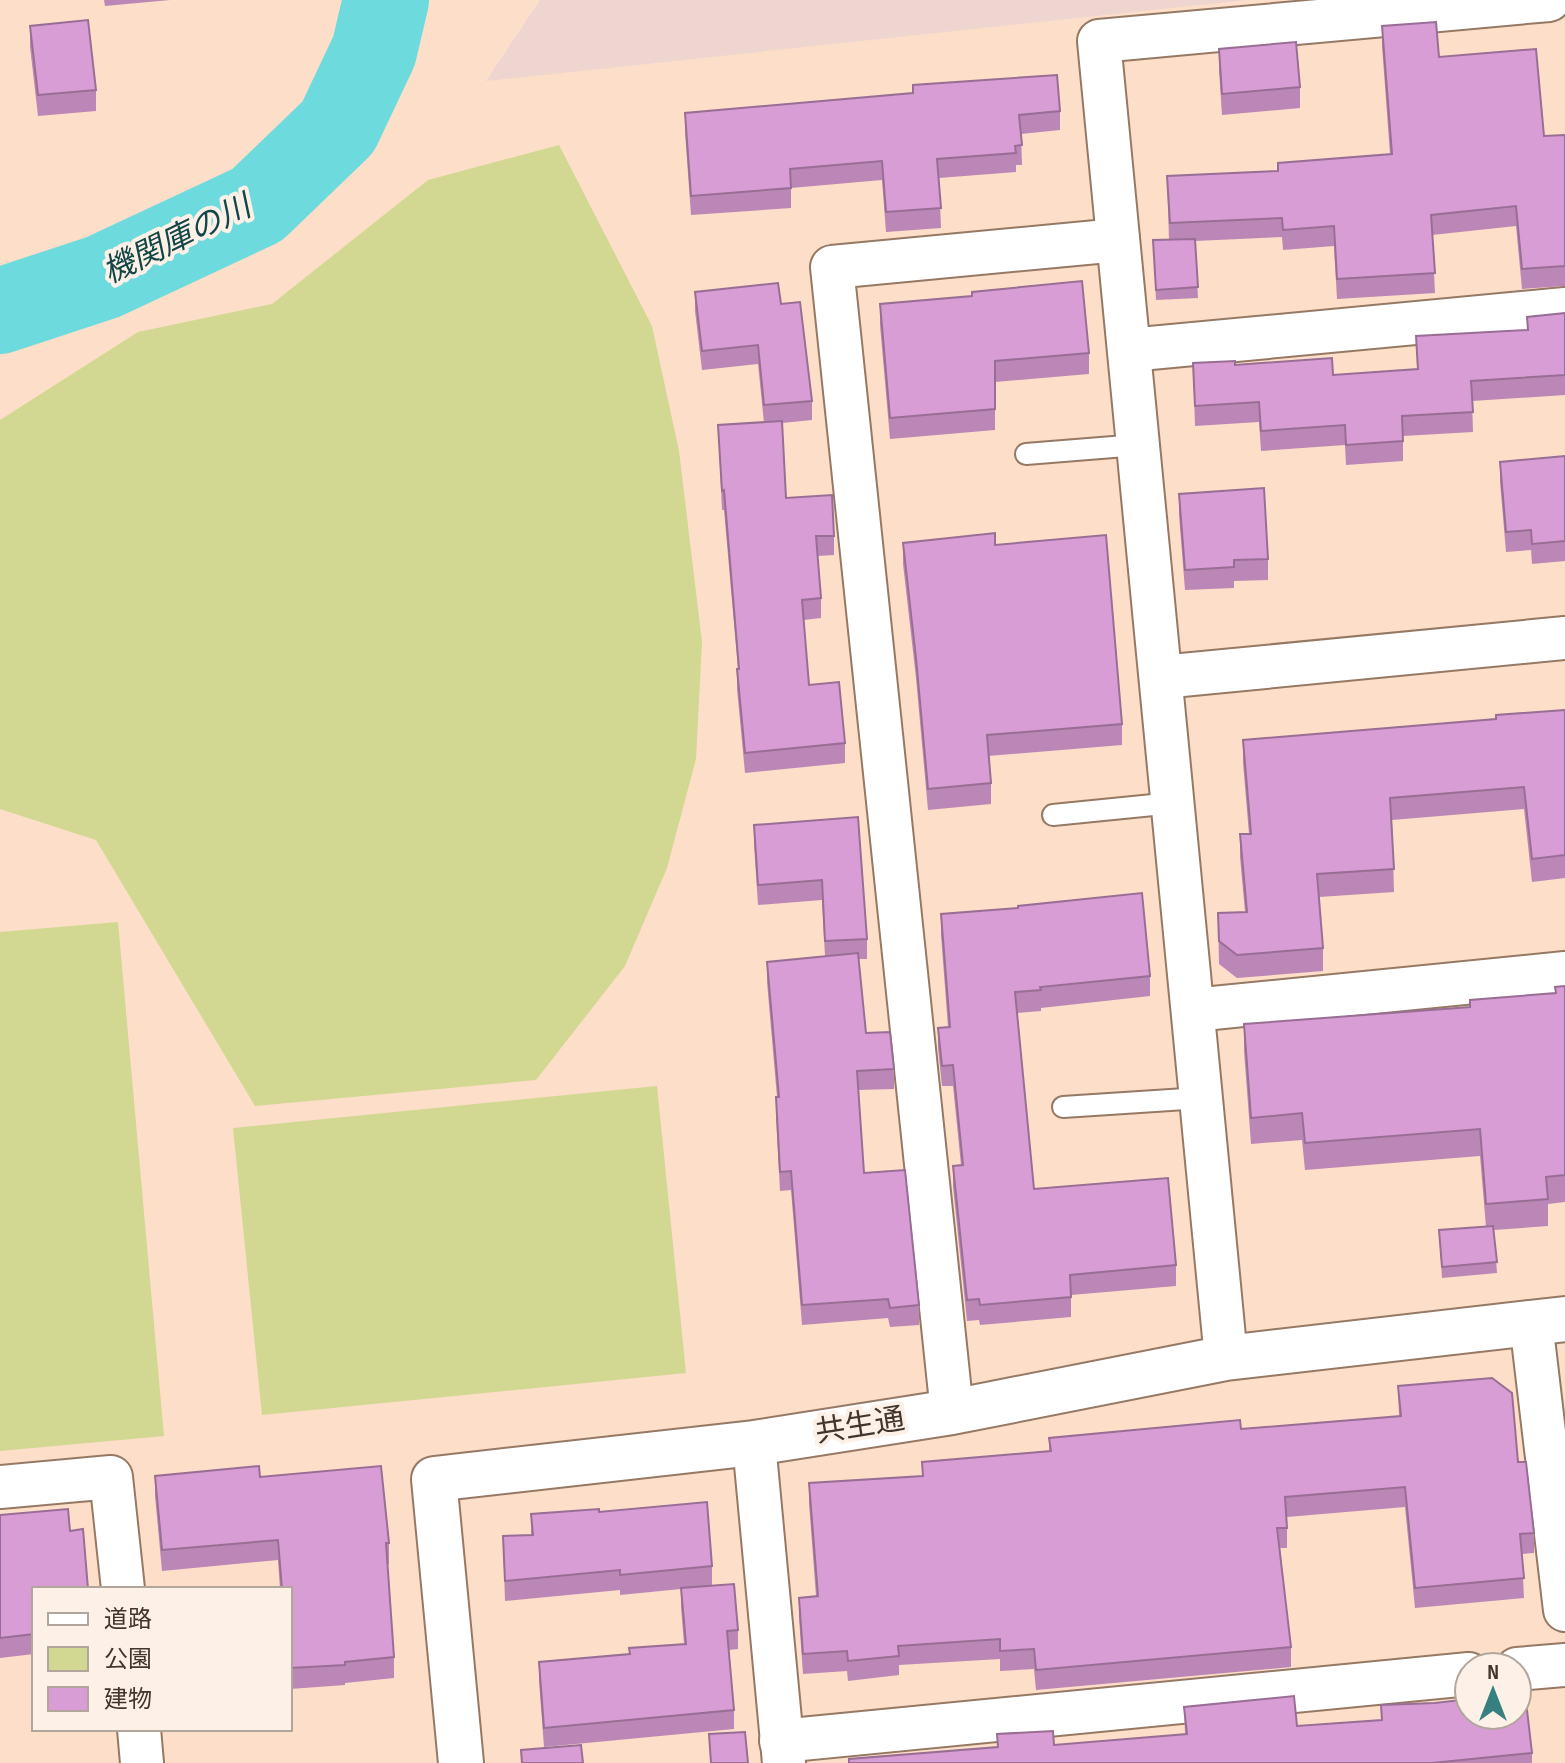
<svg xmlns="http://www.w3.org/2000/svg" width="1565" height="1763" viewBox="0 0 1565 1763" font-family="'Sofia Sans Condensed','Noto Sans JP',sans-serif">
<rect width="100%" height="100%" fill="#fddec8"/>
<path fill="#eed5cf" d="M540,0H1247L486,81Z"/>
<g fill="#d2d792">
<path d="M559,145L652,326L679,451L702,642L696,759L667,868L625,966L536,1080L255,1106L96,840L0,809V420L138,332L272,304L428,180Z"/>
<path d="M118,922L164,1436L0,1451V932Z"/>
<path d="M657,1086L686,1373L262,1415L233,1128Z"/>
</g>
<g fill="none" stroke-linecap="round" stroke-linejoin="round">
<path stroke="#6ddbdd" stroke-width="86" d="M0,311L103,277L257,205L338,127L374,51L386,0"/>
<defs>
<g id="lane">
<path d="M1026,454L1138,445"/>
<path d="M1053,815L1173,803"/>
<path d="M1063,1107L1201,1098"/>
</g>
<g id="street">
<path d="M1129,350L1565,309"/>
<path d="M1161,677L1565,638"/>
<path d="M1193,1010L1565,973"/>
<path d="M1531,1322L1565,1610"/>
<path d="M1226,1358L1099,41L1549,0"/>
<path d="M952,1412L832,267L1118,240"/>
<path d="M754,1443L784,1763"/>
<path d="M0,1487L111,1477L123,1589"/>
<path d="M1517,1669L1565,1665"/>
<path d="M139,1729L142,1763"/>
<path d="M781,1741L1469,1674"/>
</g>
<path id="secondary" d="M461,1763L434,1479L754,1443L952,1412L1226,1358L1565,1319"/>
</defs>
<use href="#lane" stroke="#957965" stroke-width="24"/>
<use href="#street" stroke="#957965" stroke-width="46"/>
<use href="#secondary" stroke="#957965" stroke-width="48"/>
<use href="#lane" stroke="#fff" stroke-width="20"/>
<use href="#street" stroke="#fff" stroke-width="42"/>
<use href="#secondary" stroke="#fff" stroke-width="44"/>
</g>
<g fill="#bb87b7">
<path d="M104,0H170L105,6Z"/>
<path d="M30,26L96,90V111L38,116L30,47Z"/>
<path d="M1382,26L1439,57L1544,136L1565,135V286L1522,289L1516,226L1432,235L1435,293L1337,299L1334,246L1283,250L1282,237L1195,241L1198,298L1156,300L1153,240H1169L1167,176L1278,171L1390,154L1382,46Z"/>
<path d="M1219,49L1300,87V108L1222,115L1219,70Z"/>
<path d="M1060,111V130L1021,134L1022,165H1016V172L939,178L941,228L886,232L882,180L791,188V208L691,215L685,132V113Z"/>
<path d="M695,292L781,304L812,401V420L782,423L786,498L834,536V555L817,556L821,598V618L804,620L809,685L845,743V763L745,773L737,689V669H738L724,510H722L718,425L764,423L758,364L702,370L695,311Z"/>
<path d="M880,304L1089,353V374L995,382V430L890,439L880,325Z"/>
<path d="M1565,313V395L1472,401L1473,432L1403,436V461L1346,465L1345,445L1261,451L1259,422L1195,426L1193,363L1235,365L1333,375L1417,369L1416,336L1527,330V317Z"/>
<path d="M1565,456V561L1532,564L1531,550L1506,552L1500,482V462Z"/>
<path d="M1179,494L1268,559V580L1234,581V588L1185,590L1179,515Z"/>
<path d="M903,543L995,545L1122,724V745L988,756L991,783V804L928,810L916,678L903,564Z"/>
<path d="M1565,710V878L1532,882L1524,809L1392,820L1394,892L1319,897L1323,948V971L1237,978L1219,964L1218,913L1245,912L1240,857V834H1249L1243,763V740L1496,719Z"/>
<path d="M858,817L867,939V959H859L866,1033L894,1069V1089L858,1090L864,1173L919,1305V1325L890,1327L888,1318L802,1325L791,1190L780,1191L776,1116V1097H777L767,982V962L825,956L822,900L758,905L754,844V825Z"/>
<path d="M941,914L1150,976V996L1041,1008V1011L1017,1013L1034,1189L1176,1265V1286L1071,1295V1317L980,1325L979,1320L967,1321L953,1187V1166L961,1165L953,1086H942L938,1048V1028L948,1027L941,935Z"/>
<path d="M1565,986V1202L1548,1204V1226L1494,1230L1497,1273L1442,1278L1439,1230L1486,1227L1480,1156L1305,1170L1302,1140L1251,1144L1244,1051V1024L1470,1007L1555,994V987Z"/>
<path d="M1398,1386L1518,1462L1534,1533V1553L1522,1554L1524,1598L1415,1608L1405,1507L1287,1517V1548H1280L1291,1647V1667L1036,1690L1034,1669L1000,1671V1659L899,1665V1675L848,1681L847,1671L803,1674L799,1618V1598L816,1596L809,1503V1483L922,1476V1462L1049,1452V1438L1241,1429L1399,1416Z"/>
<path d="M155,1476L260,1477L389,1543V1564H387L394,1657V1678L345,1683V1685L290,1689V1589H280L278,1560L162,1571L155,1496Z"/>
<path d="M599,1512L712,1566V1586L738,1630V1649L728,1650L734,1710V1729L544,1747L539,1681V1662L629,1654L684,1644L681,1607V1589L620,1595V1590L505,1601L503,1536L531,1535V1514Z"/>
<path d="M0,1515L34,1589V1654L0,1658Z"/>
<path d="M1381,1705L1532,1753V1763H849L997,1747V1734L1054,1745L1185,1734L1184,1707L1297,1726L1381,1720Z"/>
</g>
<g fill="#d99dd5" stroke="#986e95" stroke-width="2">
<path d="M88,20L96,90L38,95L30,26Z"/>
<path d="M1436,22L1439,57L1536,49L1544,136L1565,135V266L1522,269L1516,206L1431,215L1435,273L1337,279L1334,226L1283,230L1282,218L1170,223L1167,176L1278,171V163L1392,154L1382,26Z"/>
<path d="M1296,42L1300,87L1222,94L1219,49Z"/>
<path d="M1057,75L1060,111L1019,115L1022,145L1015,146L1016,153L937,159L941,208L886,212L882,161L790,169L791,188L691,196L685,113L913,93V85Z"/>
<path d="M1195,239L1198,287L1156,290L1153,240Z"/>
<path d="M1082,281L1089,353L995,361V409L890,418L880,304L972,296V292Z"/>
<path d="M778,283L781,304L800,302L812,401L764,405L758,345L702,351L695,292Z"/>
<path d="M1565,313V375L1471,381L1473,412L1402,416L1403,441L1346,445L1345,425L1261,431L1259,402L1195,406L1193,363L1235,361V365L1332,358L1333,375L1418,369L1416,336L1528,330L1527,317Z"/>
<path d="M782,421L786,498L832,495L834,536H816L821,598L802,600L809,685L839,682L845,743L745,753L737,669H739L724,490L722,491L718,425Z"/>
<path d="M1565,456V541L1532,544L1531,530L1506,532L1500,462Z"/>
<path d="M1264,488L1268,559L1234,560V567L1185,570L1179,494Z"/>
<path d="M995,533V545L1106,535L1122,724L987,735L991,783L928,789L916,658L903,543Z"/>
<path d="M1565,710V855L1532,859L1524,787L1390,798L1394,869L1317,874L1323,948L1237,955L1219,941L1218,913L1247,912L1240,834H1251L1243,740L1496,719V715Z"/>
<path d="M858,817L867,939L825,941L822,880L758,885L754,825Z"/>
<path d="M1142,893L1150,976L1040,987L1041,990L1015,992L1034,1189L1168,1178L1176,1265L1070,1275L1071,1297L980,1305L979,1299L967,1300L953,1166L963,1165L953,1065L942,1066L938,1028L950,1027L941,914L1018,908V906Z"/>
<path d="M858,953L866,1033L890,1032L894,1069L857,1071L864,1173L905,1170L919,1305L890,1308L888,1299L802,1305L791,1171L780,1172L776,1097H779L767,962Z"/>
<path d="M1565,986V1175L1546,1177L1548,1199L1486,1204L1480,1129L1305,1143L1302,1113L1251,1118L1244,1024L1470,1007V1000L1556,993L1555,987Z"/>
<path d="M1493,1226L1497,1262L1442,1267L1439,1230Z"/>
<path d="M1492,1378L1512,1393L1518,1462H1526L1534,1533L1520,1534L1524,1578L1415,1588L1405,1487L1285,1497L1287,1528H1277L1291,1647L1036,1670L1034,1649L1000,1651V1639L898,1646L899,1656L848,1661L847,1651L803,1654L799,1598L818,1596L809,1483L923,1476L922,1462L1051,1451L1049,1438L1240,1420L1241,1429L1401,1416L1398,1386Z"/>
<path d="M259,1466L260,1477L381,1466L389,1543H386L394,1657L345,1662V1665L290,1668V1589H282L278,1540L162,1550L155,1476Z"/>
<path d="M707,1502L712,1566L620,1575V1570L505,1581L503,1536L533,1535L531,1514L599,1509V1512Z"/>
<path d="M68,1509L70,1531L83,1529L88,1589H34V1634L0,1638V1515Z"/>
<path d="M734,1584L738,1630L727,1631L734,1710L544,1728L539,1662L630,1654L629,1648L686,1644L681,1588Z"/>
<path d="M1525,1693L1532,1753L1432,1763H849V1759L998,1747L997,1734L1053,1731L1054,1745L1187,1734L1184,1707L1294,1696L1297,1726L1382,1720L1381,1705L1435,1703L1469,1699V1715H1517V1694Z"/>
<path d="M745,1732L748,1763H711L709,1734Z"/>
<path d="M581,1745L583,1763H522L521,1750Z"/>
</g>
<g text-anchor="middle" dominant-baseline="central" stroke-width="8" stroke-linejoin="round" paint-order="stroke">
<g font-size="30" fill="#41352c" stroke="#fcf0e7">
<text transform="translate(860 1426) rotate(-9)">共生通</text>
</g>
<g font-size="32" font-style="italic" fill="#134646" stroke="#fcf0e7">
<text transform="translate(177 240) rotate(-26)">機関庫の川</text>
</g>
</g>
<rect x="32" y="1587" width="260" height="144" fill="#fcf0e7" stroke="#b1a59c" stroke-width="2"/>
<rect x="48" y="1613" width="40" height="12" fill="#ffffff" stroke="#b1a59c" stroke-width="2"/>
<text x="104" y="1627" font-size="24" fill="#41352c">道路</text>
<rect x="48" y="1647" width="40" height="24" fill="#d2d792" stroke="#b1a59c" stroke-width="2"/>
<text x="104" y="1667" font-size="24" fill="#41352c">公園</text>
<rect x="48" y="1687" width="40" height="24" fill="#d99dd5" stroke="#b1a59c" stroke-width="2"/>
<text x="104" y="1707" font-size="24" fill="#41352c">建物</text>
<g transform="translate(1493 1691)"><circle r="38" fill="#fcf0e7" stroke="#b1a59c" stroke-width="2"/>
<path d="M0-6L14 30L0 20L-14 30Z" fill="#378081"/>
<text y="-12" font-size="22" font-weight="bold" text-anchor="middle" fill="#41352c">N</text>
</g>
</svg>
